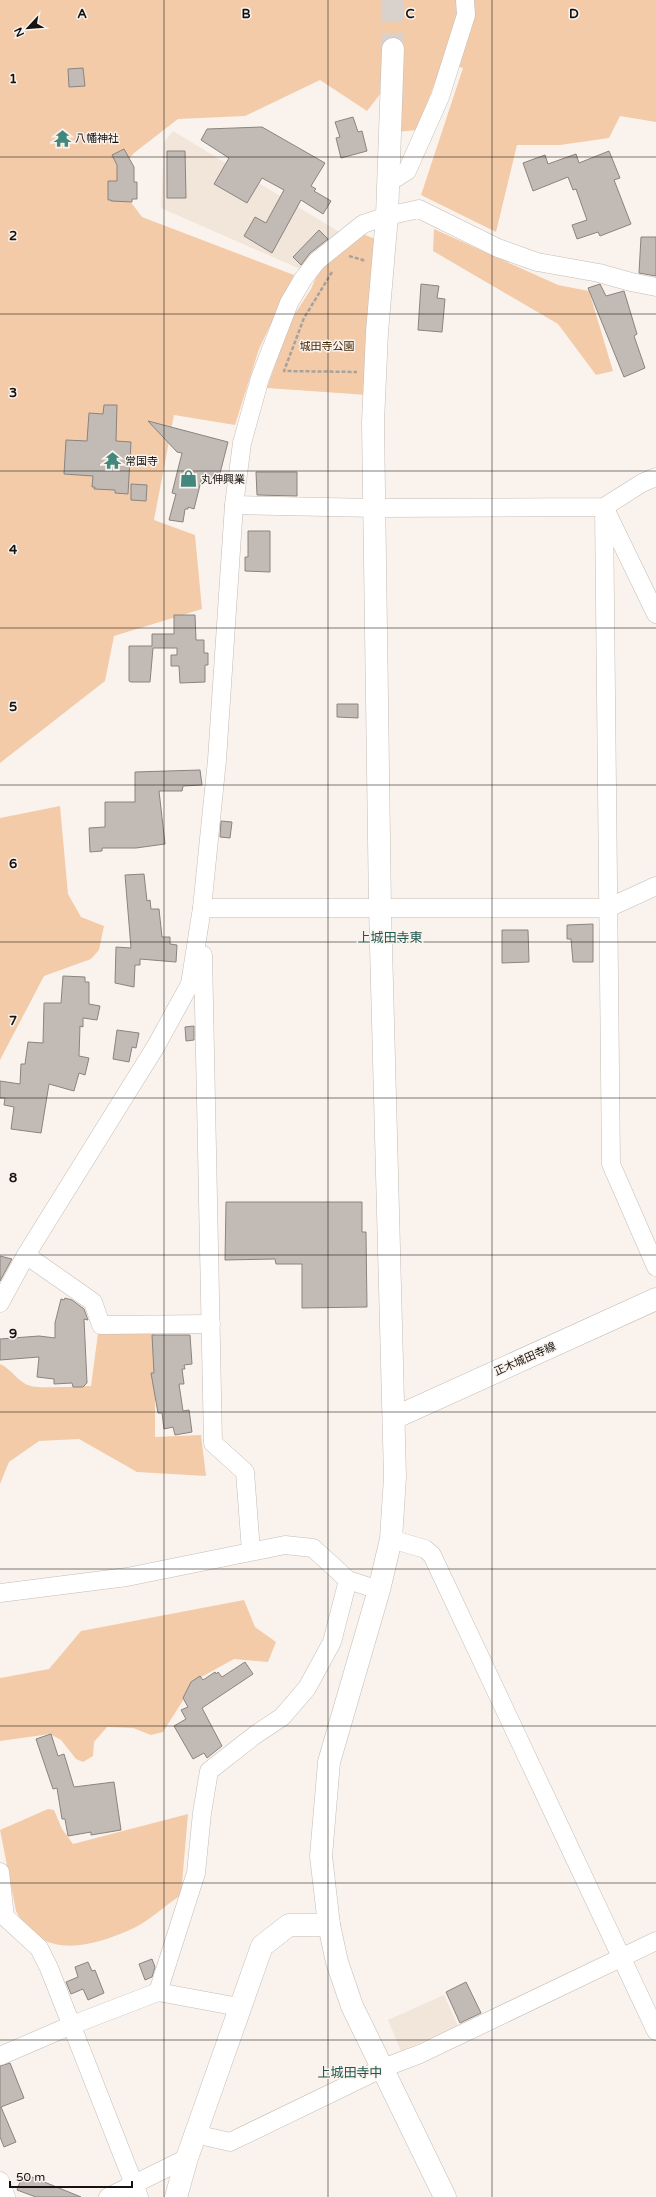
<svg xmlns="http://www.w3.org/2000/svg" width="656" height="2197" viewBox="0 0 656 2197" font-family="'Varela Round','Noto Sans JP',sans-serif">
<rect width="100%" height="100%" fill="#faf3ed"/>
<g fill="#f2e5da">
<path d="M173,131L341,233L300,269L161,208L164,142Z"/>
<path d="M444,1995L458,2026L401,2051L388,2020Z"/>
</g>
<g fill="#f3cba9">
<path d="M0,0H656V122L620,116L609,138L560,145H517L496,232L421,195L463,68L443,61L417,130L396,132L381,93L367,111L320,80L245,116L178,119L134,153L118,172L127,197L142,217L294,275L259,349L235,425L174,415L154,520L195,535L202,609L114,636L105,681L0,763Z"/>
<path d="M434,229L558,285L589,291L613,371L596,375L558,324L433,251Z"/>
<path d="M363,234L375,239L367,395L267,388L291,320L311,289L321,266Z"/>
<path d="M60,806L68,894L81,917L104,926L99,950L91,959L44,976L0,1060V818Z"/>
<path d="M155,1332V1437L201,1435L206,1476L137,1472L79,1439L39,1441L9,1462L0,1484V1364C12,1369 18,1383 31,1386C41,1389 78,1386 91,1386L98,1333Z"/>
<path d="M244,1600L255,1627L276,1642L268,1662L234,1659L196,1680L163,1732L151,1735L133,1728L107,1727L94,1742L93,1756L83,1762L76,1759L61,1740L50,1734L0,1741V1678L49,1669L81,1631Z"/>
<path d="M48,1809L54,1810L62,1829L73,1844L188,1814L181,1895C166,1905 151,1919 136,1927C94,1947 41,1962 16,1911L0,1830Z"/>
</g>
<g fill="#c2bbb5" stroke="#8a837e">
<path d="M83,68L85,86L69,87L68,69Z"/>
<path d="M353,117L358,132L362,131L367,151L341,158L336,138L340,137L335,122Z"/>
<path d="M262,127L325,163L311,186L316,189L314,191L331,201L323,214L301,200L272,253L244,236L255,217L266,223L284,190L262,178L247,203L214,184L229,158L201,140L207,129Z"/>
<path d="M124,149L134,167V182H137V199H132V202L111,201V200H108V181H117V165L112,155Z"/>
<path d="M167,151H185L186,198H167Z"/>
<path d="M609,151L620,178L614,180L631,224L600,236L598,232L577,239L572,225L587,220L576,189L573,190L568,177L533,191L523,163L545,155L548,164L576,154L579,163Z"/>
<path d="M319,230L328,239L310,253L301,265L293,257Z"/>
<path d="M641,237H656V276L639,273Z"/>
<path d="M421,284L439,286L437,298L445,299L442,332L418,330Z"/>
<path d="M600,284L606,296L624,291L637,334L634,336L645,368L624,377L588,288Z"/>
<path d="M104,405H117L116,441L131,442L128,494L115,493V490L94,489L95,487H92L93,476L64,474L66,440L87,441L89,413L103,414Z"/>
<path d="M148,421L228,442L218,481L202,477L194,509L188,507V509H185L183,522L169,520L176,494L172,493L182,453L177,452Z"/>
<path d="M256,472H297V496L257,495Z"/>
<path d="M131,484L147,485L146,501L131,500Z"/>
<path d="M248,531H270V572L245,571V557H248Z"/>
<path d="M174,615H195L196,640H204V653H208V665H205V682L180,683L179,666H171V655H177V648H153L150,682H131L129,681V646H152V634H174Z"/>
<path d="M337,704H358V718L337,717Z"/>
<path d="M200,770L202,785L183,786L182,791H159L165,844L136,848H102V851L90,852L89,828L105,827V802H135V772Z"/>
<path d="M221,821L232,822L230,838L220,837Z"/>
<path d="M144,874L147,901L150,900L151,909H159L162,937H170V944L177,945L176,962L140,959V965H135L134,987L115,983L116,947L131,948L125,875Z"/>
<path d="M593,924V962H573L571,939H567V925Z"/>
<path d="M502,930H528L529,962L502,963Z"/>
<path d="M63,976L85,977V982H89V1004L100,1006L97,1020L83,1018V1027L80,1026L79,1056L89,1058L85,1075L79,1073L74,1091L49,1084L41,1133L11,1129L14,1107L4,1105L5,1098H0V1081L20,1084L21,1064H25L28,1042L43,1043L44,1003H61Z"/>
<path d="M194,1026V1040L186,1041L185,1027Z"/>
<path d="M117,1030L139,1033L136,1048L132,1047L129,1062L113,1059Z"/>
<path d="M226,1202H362V1232H366L367,1307L302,1308V1264H276L275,1259L225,1260Z"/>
<path d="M0,1256L12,1259L0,1281Z"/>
<path d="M65,1298L72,1300L84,1309L88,1320L84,1319L87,1383L83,1387H73L72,1383L54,1384V1379L37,1377L39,1357L0,1360V1339L39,1336L55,1338V1323L61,1299L64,1300Z"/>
<path d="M152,1335H190L192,1364L184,1365L185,1369H182L184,1384H179L183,1411L189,1410L192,1432L175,1435L173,1427L164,1429L162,1413H158L151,1373H154Z"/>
<path d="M245,1662L253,1674L202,1708L222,1746L207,1758L204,1753L193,1759L174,1726L186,1719L181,1710L188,1707L183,1698L191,1682L200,1676L203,1680L215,1672L216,1674L218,1672L222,1677Z"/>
<path d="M51,1734L58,1756L64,1754L74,1787L114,1782L121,1830L91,1835V1832L68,1836L65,1819H62L57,1788L53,1789L36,1739Z"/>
<path d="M152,1959L155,1967L152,1977L145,1980L139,1964Z"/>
<path d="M88,1962L92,1971L95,1970L104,1993L88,2000L83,1989L71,1994L66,1982L78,1977L75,1967Z"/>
<path d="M466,1982L481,2013L460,2023L446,1992Z"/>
<path d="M10,2063L24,2098L1,2107L16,2142L4,2147L0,2137V2066Z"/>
<path d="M23,2174L32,2177L81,2197H36L17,2190Z"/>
</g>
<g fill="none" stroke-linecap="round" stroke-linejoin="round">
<path stroke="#d8d1cc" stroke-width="22" stroke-dasharray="22 11" stroke-linecap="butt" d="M392,0L393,49"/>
<defs>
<g id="street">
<path d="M388,183L407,171L440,97L466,15L465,0"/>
<path d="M234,505L375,508L604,507L642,483L656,477"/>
<path d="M604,507L611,1164L656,1267"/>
<path d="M606,511L656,614"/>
<path d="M202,908H608L656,886"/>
<path d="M203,955L213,1443L245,1472L251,1551"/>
<path d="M26,1255L93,1302L101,1325L211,1324"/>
<path d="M0,1303L26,1255L156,1046L190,984L202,908L217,760L234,505L242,443L260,378L289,303L303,279L317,261L363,224L387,216L419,209L498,248L537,262L599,273L631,282L656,287"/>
<path d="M391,1539L425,1549L432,1555L656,2031"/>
<path d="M0,1593L127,1577L285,1545L313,1548L348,1580L379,1590"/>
<path d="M0,1872L5,1917L39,1948L49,1968L139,2197"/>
<path d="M158,1992L196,1873L202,1813L209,1771L255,1735L282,1717L307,1688L332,1642L348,1580"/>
<path d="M0,2056L72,2025L158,1992L239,2007"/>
<path d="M195,2134L230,2142L383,2068L420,2054L656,1941"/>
<path d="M0,2181L6,2197"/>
<path d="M108,2197L187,2158"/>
</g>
<g id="secondary">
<path d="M393,49L387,216L377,332L373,422L380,908L395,1477L391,1539L379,1590L329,1762L321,1856L329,1925L337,1962L352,2006L445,2197"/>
<path d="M394,1418L656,1299"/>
<path d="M176,2197L187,2158L262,1946L289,1925H329"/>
</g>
</defs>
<use href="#street" stroke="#c3bcb7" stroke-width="19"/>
<use href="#secondary" stroke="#c3bcb7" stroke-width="23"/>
<g stroke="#a7a29d" stroke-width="2.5" stroke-dasharray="4 2" stroke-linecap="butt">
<path d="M349,256L363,260V262"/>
<path d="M332,272L304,318L284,371L357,372"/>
</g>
<use href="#street" stroke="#fff" stroke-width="18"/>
<use href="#secondary" stroke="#fff" stroke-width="22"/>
</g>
<path fill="none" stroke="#151311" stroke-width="1" stroke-opacity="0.55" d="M164,0V2197M328,0V2197M492,0V2197M0,157H656M0,314H656M0,471H656M0,628H656M0,785H656M0,942H656M0,1098H656M0,1255H656M0,1412H656M0,1569H656M0,1726H656M0,1883H656M0,2040H656"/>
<defs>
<symbol id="temple-bare" viewBox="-9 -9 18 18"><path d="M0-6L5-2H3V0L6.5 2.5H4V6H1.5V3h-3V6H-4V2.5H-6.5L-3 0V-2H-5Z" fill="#43887d" stroke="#faf3ed" stroke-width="2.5" paint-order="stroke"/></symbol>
<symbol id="shop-bare" viewBox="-9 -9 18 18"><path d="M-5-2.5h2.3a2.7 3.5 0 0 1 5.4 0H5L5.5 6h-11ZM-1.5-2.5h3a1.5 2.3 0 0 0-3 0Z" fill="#43887d" stroke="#faf3ed" stroke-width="2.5" paint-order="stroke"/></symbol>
</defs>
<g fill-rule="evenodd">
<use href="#temple-bare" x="50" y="126" width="25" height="25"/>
<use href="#temple-bare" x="100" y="448" width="25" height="25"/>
<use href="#shop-bare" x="176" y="466" width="25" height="25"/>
</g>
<g text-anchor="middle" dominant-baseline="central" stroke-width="3" stroke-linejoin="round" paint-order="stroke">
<g font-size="11" fill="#151311" stroke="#faf3ed" text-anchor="start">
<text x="75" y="138">八幡神社</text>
<text x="125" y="461">常国寺</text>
<text x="201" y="479">丸伸興業</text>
</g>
<g font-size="11" fill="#412507" stroke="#faf3ed">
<text x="327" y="346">城田寺公園</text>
</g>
<g font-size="11" fill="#151311" stroke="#faf3ed">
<text transform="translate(525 1359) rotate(-24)">正木城田寺線</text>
</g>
<g font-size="13" fill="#1d564e" stroke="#faf3ed">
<text x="390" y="938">上城田寺東</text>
<text x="350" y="2073">上城田寺中</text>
</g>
</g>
<g font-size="13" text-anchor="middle" font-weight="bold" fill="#151311" stroke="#faf3ed" stroke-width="3" stroke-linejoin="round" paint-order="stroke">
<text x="82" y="18">A</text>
<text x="246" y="18">B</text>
<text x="410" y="18">C</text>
<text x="574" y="18">D</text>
<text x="13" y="83">1</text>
<text x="13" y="240">2</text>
<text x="13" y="397">3</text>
<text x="13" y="554">4</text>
<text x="13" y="711">5</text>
<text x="13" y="868">6</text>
<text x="13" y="1025">7</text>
<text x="13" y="1182">8</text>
<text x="13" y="1338">9</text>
</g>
<g transform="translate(28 28) rotate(244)" stroke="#faf3ed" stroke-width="3" paint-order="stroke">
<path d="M0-3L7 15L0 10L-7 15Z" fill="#151311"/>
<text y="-6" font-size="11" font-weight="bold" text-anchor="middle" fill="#151311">N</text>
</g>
<path d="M10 2181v6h122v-6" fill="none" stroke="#151311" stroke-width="2"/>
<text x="16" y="2181" font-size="12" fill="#151311" stroke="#faf3ed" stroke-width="3" paint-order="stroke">50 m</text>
</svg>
